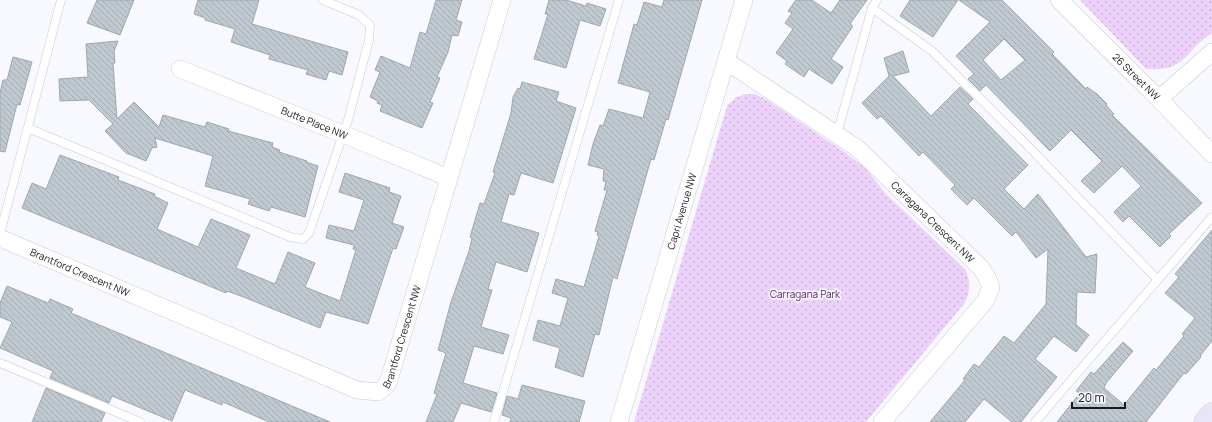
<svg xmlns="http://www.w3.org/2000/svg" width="1212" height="422" viewBox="0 0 1212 422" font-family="Manrope,sans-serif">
<defs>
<pattern id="grass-dots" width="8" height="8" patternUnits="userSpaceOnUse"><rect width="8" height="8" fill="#ecd1fa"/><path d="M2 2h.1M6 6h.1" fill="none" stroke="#cab3d6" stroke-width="1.8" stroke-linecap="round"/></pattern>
<pattern id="building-back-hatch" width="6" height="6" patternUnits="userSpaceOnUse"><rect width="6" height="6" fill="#c0c9d0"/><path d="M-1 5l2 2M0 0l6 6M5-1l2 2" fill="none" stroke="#a4acb2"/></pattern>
</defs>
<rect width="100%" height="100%" fill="#f7f9ff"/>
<g fill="url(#grass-dots)">
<path d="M1080,0H1212V33C1184,51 1187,72 1146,69Z"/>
<path d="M745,94H755L767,100L846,153L866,169L886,194L965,269C971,282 971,291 964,304L866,422H634L727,106L735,98Z"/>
</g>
<g fill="url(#building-back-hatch)" stroke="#9fa7ae" fill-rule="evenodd">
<path d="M97,0H134L120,35L87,23Z"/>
<path d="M198,0H259L252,24L348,52L342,75L329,71L326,80L306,74L308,70L269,59L270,55L231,42L235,29L205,20V18L194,14Z"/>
<path d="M436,0H462L456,20L462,22L458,36L452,35L448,52L437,77L440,78L430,102L433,103L422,128L380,111L382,105L377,103L378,101L370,97L380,72L375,70L381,56L410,68L420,32L426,34Z"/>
<path d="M549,0H566L586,6L587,3L606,9L600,26L580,20L566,68L534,59L548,14H545Z"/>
<path d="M664,0H702L668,120L666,119L654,160L651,159L617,279L613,277L599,335L595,334L583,377L555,367L560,348L533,340L538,320L560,326L568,298L552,293L556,279L584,287L599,236L597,235L598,232L595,231L607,190H604L606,182L603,181L604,169L588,165L593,144L600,125L603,126L609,109L643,118L650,92L618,83L634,24L637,25L644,2L662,7Z"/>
<path d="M796,0H812L831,13L840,0H867L850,24L853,26L831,59L843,67L832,84L809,69L804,77L785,64L787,61L776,53L793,29L785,23L792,13L788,11Z"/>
<path d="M910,0H958L933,37L900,16Z"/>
<path d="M959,0H1002L1054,52L1052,54L1086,89L1087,87L1097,94L1107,104L1106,105L1114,114L1112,115L1202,203L1169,234L1171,236L1160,247L1129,216L1123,222L1114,212L1141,186L1122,166L1094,193L1081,181L1102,161L1071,130L1050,151L986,85L980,91L968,79L974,74L956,56L990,22ZM1004,39L1025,60L1001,80L983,60Z"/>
<path d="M118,41L114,51L115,63H113L117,119L134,102L159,127L163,115L205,127L207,122L229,129L228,131L273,143L272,147L280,150L279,152L307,161L306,162L318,166L305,217L271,207L269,211L248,204L250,199L205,186L213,156L155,138L157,147L152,148L146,161L126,153L105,131L113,124L89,100L60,101L59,79L88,77L86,44Z"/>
<path d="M903,51L909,72L893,76L931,116L960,87L973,99L968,104L1028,165L1004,189L1024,209L1038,194L1086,257L1097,254L1095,293L1077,292L1076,325L1089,335L1076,352L1054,336L1035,359L1057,377L1021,422H1012L984,399L965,422H930L965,380L963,379L974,364L979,367L1004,336L1014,343L1046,304L1048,249L1036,258L1016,232L1012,236L974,198L967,205L951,189L955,185L923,152L919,156L881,116L877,119L862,103L889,76L884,58Z"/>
<path d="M13,57L32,62L20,105L17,104L5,152L0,151V93L3,80H7Z"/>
<path d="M522,82L559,92L556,101L576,108L553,183L521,173L514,195L509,194L501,222L539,233L527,272L496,262L488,289L492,290L481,327L509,335L503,354L474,346L463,383L497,393L491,412L461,403L453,422H426L437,394L434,393L446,353L438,350L451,302L469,251L472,238L470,237L480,203L484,204L495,173L493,172L511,113L513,97L518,88L520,89Z"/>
<path d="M60,155L119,177L118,180L155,194L154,196L168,203L157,229L198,247L211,219L250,235L236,268L275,284L288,252L315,263L305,287L340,301L356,250L353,249L354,245L326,238L329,225L354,231L364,200L339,192L345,173L390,188L389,192L401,196L392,223L404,227L396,249L393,248L368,324L326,312L320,328L241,296L227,291L226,293L22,208L32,183L46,189Z"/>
<path d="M1212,230V341L1200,356L1201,357L1186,374L1184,373L1146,422H1057L1080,393L1076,391L1091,372L1094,374L1123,342L1133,351L1106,383L1104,388L1124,405L1154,368L1156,370L1184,336L1182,334L1195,318L1165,293L1179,277L1175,274Z"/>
<path d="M7,286L48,303L50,299L73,309L71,313L330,422H269L223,402L222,405L185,390L172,421L112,396L109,403L50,378L53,371L0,348L12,322L0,317V303Z"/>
<path d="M522,385L585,401L579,422H510L511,418L502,415L507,396L518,399Z"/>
<path d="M46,388L105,413L101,422H32Z"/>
</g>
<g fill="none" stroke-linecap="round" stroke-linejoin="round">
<defs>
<g id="lane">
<path d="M872,8L932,51L1024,142L1158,280"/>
<path d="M28,128L290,237L303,239L309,233L348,120L369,40L370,25L359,15L323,0"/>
<path d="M837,134L872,8L877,0"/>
<path d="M0,234L61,0"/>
<path d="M0,363L140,422"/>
<path d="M494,422L619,0"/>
<path d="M1035,422L1212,217"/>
</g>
<g id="street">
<path id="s1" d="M1059,0L1159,99L1212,154"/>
<path id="s2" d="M726,61L857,148L981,268L987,277L991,287L986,300L882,422"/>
<path id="s3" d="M180,69L343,134L449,178"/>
<path d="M1159,99L1212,52"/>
<path id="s4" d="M0,238L357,390L378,392L385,387L389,380L502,0"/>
<path id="s5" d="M619,422L744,0"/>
</g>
<path id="secondary" d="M1205,422L1212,414"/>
</defs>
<use href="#lane" stroke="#c6cad3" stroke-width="9"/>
<use href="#street" stroke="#c6cad3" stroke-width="18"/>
<use href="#secondary" stroke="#c6cad3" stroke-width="23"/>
<use href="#lane" stroke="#fff" stroke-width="8"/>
<use href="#street" stroke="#fff" stroke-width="17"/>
<use href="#secondary" stroke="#e8e4fa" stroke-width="22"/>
</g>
<g text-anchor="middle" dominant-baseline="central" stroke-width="3.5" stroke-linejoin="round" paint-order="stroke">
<g font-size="10" fill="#191a1e" stroke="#f7f9ff">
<text stroke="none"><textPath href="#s1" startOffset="109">26 Street NW</textPath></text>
<text stroke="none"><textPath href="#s3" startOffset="145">Butte Place NW</textPath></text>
<text stroke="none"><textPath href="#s5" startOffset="220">Capri Avenue NW</textPath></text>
<text stroke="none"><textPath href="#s2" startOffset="263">Carragana Crescent NW</textPath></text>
<text stroke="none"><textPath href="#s4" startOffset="87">Brantford Crescent NW</textPath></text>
<text stroke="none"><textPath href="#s4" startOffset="471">Brantford Crescent NW</textPath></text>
</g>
<g font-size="10" fill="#56186e" stroke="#f7f9ff">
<text x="805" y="294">Carragana Park</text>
</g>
</g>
<path d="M1072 402v6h53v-6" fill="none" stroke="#191a1e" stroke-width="2"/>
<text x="1078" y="402" font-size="12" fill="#191a1e" stroke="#f7f9ff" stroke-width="3" paint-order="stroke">20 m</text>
</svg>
